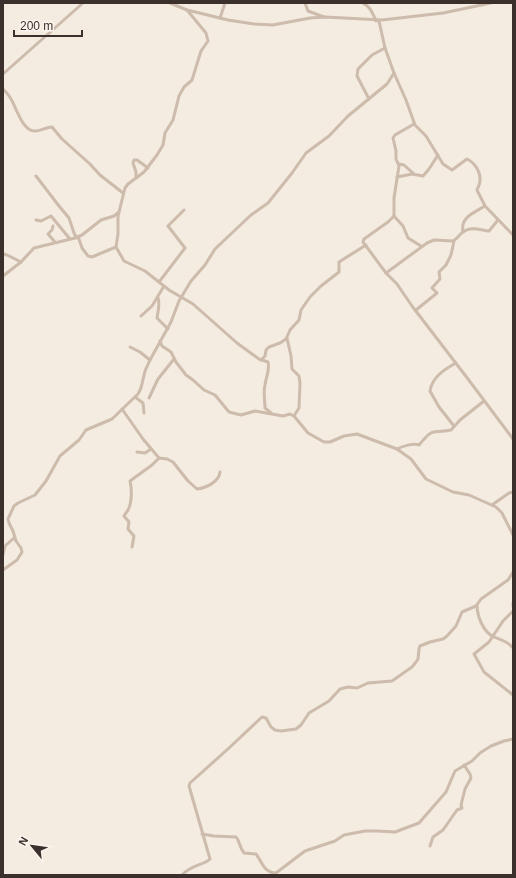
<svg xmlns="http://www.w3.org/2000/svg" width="516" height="878" viewBox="0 0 516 878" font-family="Arial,sans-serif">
<rect width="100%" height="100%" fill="#f4ebe1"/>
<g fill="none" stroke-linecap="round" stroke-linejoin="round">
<g stroke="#cdbbac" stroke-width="3">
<path d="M170,3L187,10L228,20L254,24L273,25L310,18L325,17L382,20L443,13L491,3"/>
<path d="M305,3L308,11L324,17"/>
<path d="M363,3C370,6 373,14 376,21"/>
<path d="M187,10L206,33L208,41L201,51L192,80L184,87L179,96L173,120L165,133L163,145L157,155L144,172L128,184L125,188L118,216V234L116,247L124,261L145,271L169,290L193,304L237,343L259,359L268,362C270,371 266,376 265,385C263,393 265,400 265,408L271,413"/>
<path d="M220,18L225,3"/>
<path d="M379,21L385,48L394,73L406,100L415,125L426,136L443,164L452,170L467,159C475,163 481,172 480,181C480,184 478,187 477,190L485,206L513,235"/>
<path d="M3,74L83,3"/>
<path d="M3,89C6,92 9,95 11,99C16,107 22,130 34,131C39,132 46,127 52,127L62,139L90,164L100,175L123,193"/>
<path d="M369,99L357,76L358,69L372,55L385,48"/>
<path d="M414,124L395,135L393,138L396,151V159L399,166L394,198V216L388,222L364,239L363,242L386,273L397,284L412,306L468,379L513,439"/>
<path d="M399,164L404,165L414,174"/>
<path d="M36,176L59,206L69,218L74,233L76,237L79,239L82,248L88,256L92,257L116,247"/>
<path d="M397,177L412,174L423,176L429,169L438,155"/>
<path d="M136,178V172L133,163L134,160H137L148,168"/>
<path d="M394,216L403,226L408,238L421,246"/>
<path d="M36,220L41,221L51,216L70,239"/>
<path d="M53,226L52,230L48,234L55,242"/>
<path d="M463,232C460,217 474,213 485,206"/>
<path d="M3,254L7,255L21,262"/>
<path d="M386,273L427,243L434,240L453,241C457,239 459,235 463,232C471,226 480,230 489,231L498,220"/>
<path d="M3,276L21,262L34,248L75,238L82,235L101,220L114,216L119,212"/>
<path d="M159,282L185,248L168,226L184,210"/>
<path d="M158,298C160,302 158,313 157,318L168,329"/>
<path d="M416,310L437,293L432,288L440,279L439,272L446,265L451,255L454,241"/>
<path d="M141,316L152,306L164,286"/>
<path d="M287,338L291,356L292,369L299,376L300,383L299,408L294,416"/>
<path d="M160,341L162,346L171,352L176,362L186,375L193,380L204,390L215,395L229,412L241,415L255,411L283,416L290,414L294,416L308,433L324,442H330L344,436L357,434L397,449L411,459L426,479L453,492L469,495L496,507L502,513L513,535"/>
<path d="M130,347L140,352L150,360"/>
<path d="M261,360L265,356L266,350L269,347L280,343L286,339L290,330L299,320L301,310L310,297L321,286L339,272V262L366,245"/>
<path d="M135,397L143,403L144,413"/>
<path d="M149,398L158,379L174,359"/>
<path d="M122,409L143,439L159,458L167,459L173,462L188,481L197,489C206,488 219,482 220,472"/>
<path d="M454,426L439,407L430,391C432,377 445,369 456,363"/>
<path d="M397,449C403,446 413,443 419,445C434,427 430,434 451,430L460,420L484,401"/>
<path d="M137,452L145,453L151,449"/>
<path d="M492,505L509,493L513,492"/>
<path d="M132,547L134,536L128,529L129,522L124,516C125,514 127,512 128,510C132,503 132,489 130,481L152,465L159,458"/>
<path d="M3,555L5,546L14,538"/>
<path d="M3,570L17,560L22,552L21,548L16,541L13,531L9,523L8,519L14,506L18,503L35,495L46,481L60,456L79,440L86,430L112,419L138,394L141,388L145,371L150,360L171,322L179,301L191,281L205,265L215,249L251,215L268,203L292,173L306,153L329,136L348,116L387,84L394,73"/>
<path d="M513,603V606"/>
<path d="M477,605C477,616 483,632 494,637C501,640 508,641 513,648"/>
<path d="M513,611L503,621L489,642L474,654L484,672L513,695"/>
<path d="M202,834L214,836L236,837C240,841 239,847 244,853L256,854C262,862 264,873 276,873L305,851L335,841L344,835L365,831H377L395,832L419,823L446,792L455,771L472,761L480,753L491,746L504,741L513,739"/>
<path d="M430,846L433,837L443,830L457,810L462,808L461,805L465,789L471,778L470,774L464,765"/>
<path d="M182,875C191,865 204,865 210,859L189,786L190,783L229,748L262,717L266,718L271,727L275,730L281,731L296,729L301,725L309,713L329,701L340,689L348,687L357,688L368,683L392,681L412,667L416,662L418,659L419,649L420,646L430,642L443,639L447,636L456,626L462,612L476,606L481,599L508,580L513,572"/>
</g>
</g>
<rect width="516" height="878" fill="none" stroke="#3b302b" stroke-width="8"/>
<g transform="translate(32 846) rotate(299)" stroke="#fbf5ee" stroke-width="3" paint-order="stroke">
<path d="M0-3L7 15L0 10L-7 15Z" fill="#3b302b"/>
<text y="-6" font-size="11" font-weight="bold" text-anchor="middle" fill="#3b302b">N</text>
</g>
<path d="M14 30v6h68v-6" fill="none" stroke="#3b302b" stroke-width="2"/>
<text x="20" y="30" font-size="12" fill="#3b302b" stroke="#fbf5ee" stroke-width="3" paint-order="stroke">200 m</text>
</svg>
